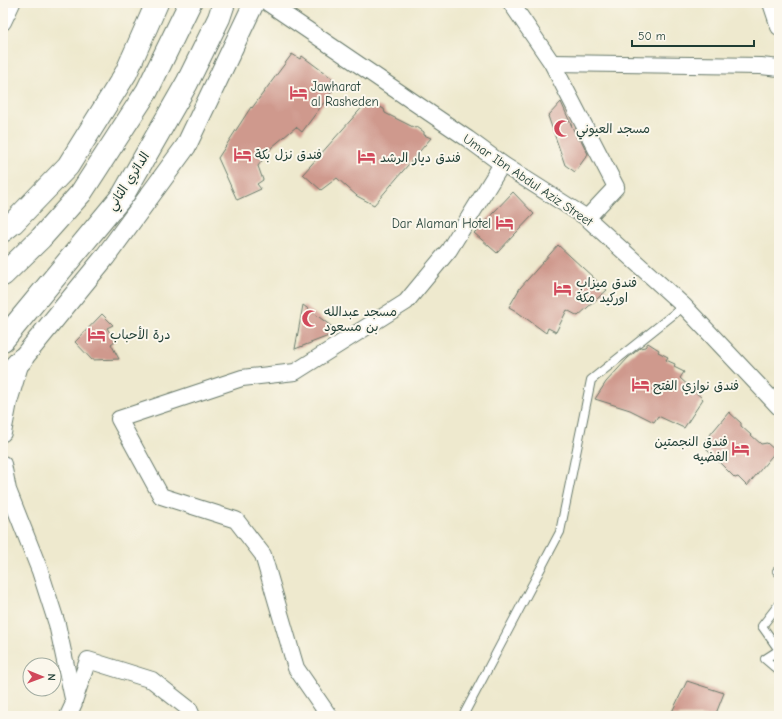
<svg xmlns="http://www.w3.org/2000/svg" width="782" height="719" viewBox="0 0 782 719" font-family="'Comic Neue','Playpen Sans Arabic',sans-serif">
<rect width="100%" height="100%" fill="#fbf7ec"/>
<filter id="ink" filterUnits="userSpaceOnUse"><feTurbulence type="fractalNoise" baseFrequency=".025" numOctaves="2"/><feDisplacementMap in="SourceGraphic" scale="8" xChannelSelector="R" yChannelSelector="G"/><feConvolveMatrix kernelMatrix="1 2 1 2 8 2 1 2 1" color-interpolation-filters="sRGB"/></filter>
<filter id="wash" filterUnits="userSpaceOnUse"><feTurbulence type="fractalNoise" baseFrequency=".012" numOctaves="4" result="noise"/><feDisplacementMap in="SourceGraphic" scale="16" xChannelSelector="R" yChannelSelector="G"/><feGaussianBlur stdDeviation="0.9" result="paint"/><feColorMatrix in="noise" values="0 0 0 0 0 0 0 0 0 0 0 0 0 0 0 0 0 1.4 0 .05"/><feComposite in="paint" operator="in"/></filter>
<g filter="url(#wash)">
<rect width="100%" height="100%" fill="#eee9ce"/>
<g id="blocks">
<g fill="#cf998d">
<path d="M292,54L300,59L302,56L333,79L331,81L337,85L302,132L296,127L272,147L258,166L263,180L257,184L261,189L237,200L218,158L251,107L252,108Z"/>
<path d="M561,102L578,140H581L588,154L575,172L565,165L548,116Z"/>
<path d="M366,103L373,108L376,105L384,109L385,113L415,128L417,127L424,132V135L431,138L374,205L357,196L337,178L321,190L303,174Z"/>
<path d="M513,192L534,214L497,253L474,233Z"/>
<path d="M558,245L607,290L578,316L567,310L556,332L548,328L546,333L516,311L509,307L520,288Z"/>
<path d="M303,305L339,332L295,349Z"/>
<path d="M102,314L113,325L107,328L115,341L111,344L119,359L92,360L75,342Z"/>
<path d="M648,343L659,350L658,352L668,357L666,360L675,364L674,367L684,372L680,378L703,399L684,428L658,416L654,422L630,410L595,399L606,382L628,358L640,348L645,347Z"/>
<path d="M729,412L741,423V426L761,444L767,443L776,451L747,486L738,477L735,478L707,450L709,447L704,442Z"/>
<path d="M687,681L724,693L715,716H670Z"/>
</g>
</g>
</g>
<g filter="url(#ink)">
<use href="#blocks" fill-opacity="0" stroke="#67796a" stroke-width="1"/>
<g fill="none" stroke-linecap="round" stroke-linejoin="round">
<defs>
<g id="service">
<path d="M779,569L777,571L779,573"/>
<path d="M779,604L762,626L779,650L765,659L779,671"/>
<path d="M463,716L560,532L591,380L684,306"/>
</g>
<g id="minor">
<path d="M268,3L468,139L502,164L587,218L684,306L779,407"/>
<path d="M511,3L552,63L616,187L587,218"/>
<path d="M771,3L779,27"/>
<path d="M3,22L12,3"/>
<path d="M552,63L761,66L779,68"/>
<path d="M3,433L9,402L21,362"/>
<path d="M3,464L8,490L40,571L57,624L74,703L68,716"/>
<path d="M74,701L88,660L152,680L189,709L192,716"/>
<path d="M329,716L296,668L263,555L236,520L161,496L119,419L242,378L295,372L406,302L449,250L502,164"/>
</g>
<path id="tertiary" d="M22,359L105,257L186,146L254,3"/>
<g id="motorway">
<path d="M3,231L13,223L68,166L126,73L157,3"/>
<path d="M3,275L41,238L81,193L147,91L190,3"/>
<path d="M3,340L123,195L187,83L219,18L224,3"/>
<path d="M3,379L22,359"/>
</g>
</defs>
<use href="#service" stroke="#67796a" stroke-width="10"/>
<use href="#minor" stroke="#67796a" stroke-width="18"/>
<use href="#tertiary" stroke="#67796a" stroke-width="22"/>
<use href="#motorway" stroke="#67796a" stroke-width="24"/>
<use href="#service" stroke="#fff" stroke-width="8"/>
<use href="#minor" stroke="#fff" stroke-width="16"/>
<use href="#tertiary" stroke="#fff" stroke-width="20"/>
<use href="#motorway" stroke="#fff" stroke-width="22"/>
</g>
</g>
<defs>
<symbol id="hotel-bare" viewBox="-9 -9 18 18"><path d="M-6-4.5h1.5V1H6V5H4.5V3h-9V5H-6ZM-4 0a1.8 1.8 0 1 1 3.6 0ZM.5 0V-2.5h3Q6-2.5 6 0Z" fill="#d1495b" stroke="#fbf7ec" stroke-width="2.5" paint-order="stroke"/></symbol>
<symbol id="mosque-bare" viewBox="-9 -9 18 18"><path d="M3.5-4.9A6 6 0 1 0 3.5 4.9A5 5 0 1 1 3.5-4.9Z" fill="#d1495b" stroke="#fbf7ec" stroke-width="2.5" paint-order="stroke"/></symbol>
</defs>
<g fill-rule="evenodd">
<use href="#hotel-bare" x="286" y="80" width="25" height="25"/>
<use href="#mosque-bare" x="550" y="116" width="25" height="25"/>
<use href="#hotel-bare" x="230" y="142" width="25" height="25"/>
<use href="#hotel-bare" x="354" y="144" width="25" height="25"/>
<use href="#hotel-bare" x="492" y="210" width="25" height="25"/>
<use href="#hotel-bare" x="550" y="276" width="25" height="25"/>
<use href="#mosque-bare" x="298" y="306" width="25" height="25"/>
<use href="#hotel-bare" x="84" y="322" width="25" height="25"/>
<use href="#hotel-bare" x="628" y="372" width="25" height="25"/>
<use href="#hotel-bare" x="728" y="436" width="25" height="25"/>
</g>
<g text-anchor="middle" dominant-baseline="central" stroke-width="4" stroke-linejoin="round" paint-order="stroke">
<g font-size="13" fill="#1f3d34" stroke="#fbf7ec" text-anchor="start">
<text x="311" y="86">Jawharat<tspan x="311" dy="15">al Rasheden</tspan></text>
<text x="576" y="128">مسجد العيوني</text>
<text x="255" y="154">فندق نزل بكة</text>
<text x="380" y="157">فندق ديار الرشد</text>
<text x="491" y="223" text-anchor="end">Dar Alaman Hotel</text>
<text x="576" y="282">فندق ميزاب<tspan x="576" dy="15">اوركيد مكة</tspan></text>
<text x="324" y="311">مسجد عبدالله<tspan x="324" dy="15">بن مسعود</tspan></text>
<text x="110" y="334">درة الأحباب</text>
<text x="653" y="385">فندق نوازي الفتح</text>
<text x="728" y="441" text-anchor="end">فندق النجمتين<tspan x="728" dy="15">الفضيه</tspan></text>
</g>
<g font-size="13" fill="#1f3d34" stroke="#fbf7ec">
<text transform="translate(528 180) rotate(34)">Umar Ibn Abdul Aziz Street</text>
<text transform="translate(128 181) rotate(-57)">الدائري الثاني</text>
</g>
</g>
<rect width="782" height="719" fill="none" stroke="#fbf7ec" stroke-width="16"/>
<g transform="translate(42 677) rotate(91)"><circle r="19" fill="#fbf7ec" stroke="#a3ada2"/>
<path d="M0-3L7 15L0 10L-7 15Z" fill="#d1495b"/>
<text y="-6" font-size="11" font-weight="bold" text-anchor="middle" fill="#1f3d34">N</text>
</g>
<path d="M632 40v6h122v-6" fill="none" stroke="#1f3d34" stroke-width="2"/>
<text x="638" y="40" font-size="12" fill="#1f3d34" stroke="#fbf7ec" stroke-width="3" paint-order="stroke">50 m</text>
</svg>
